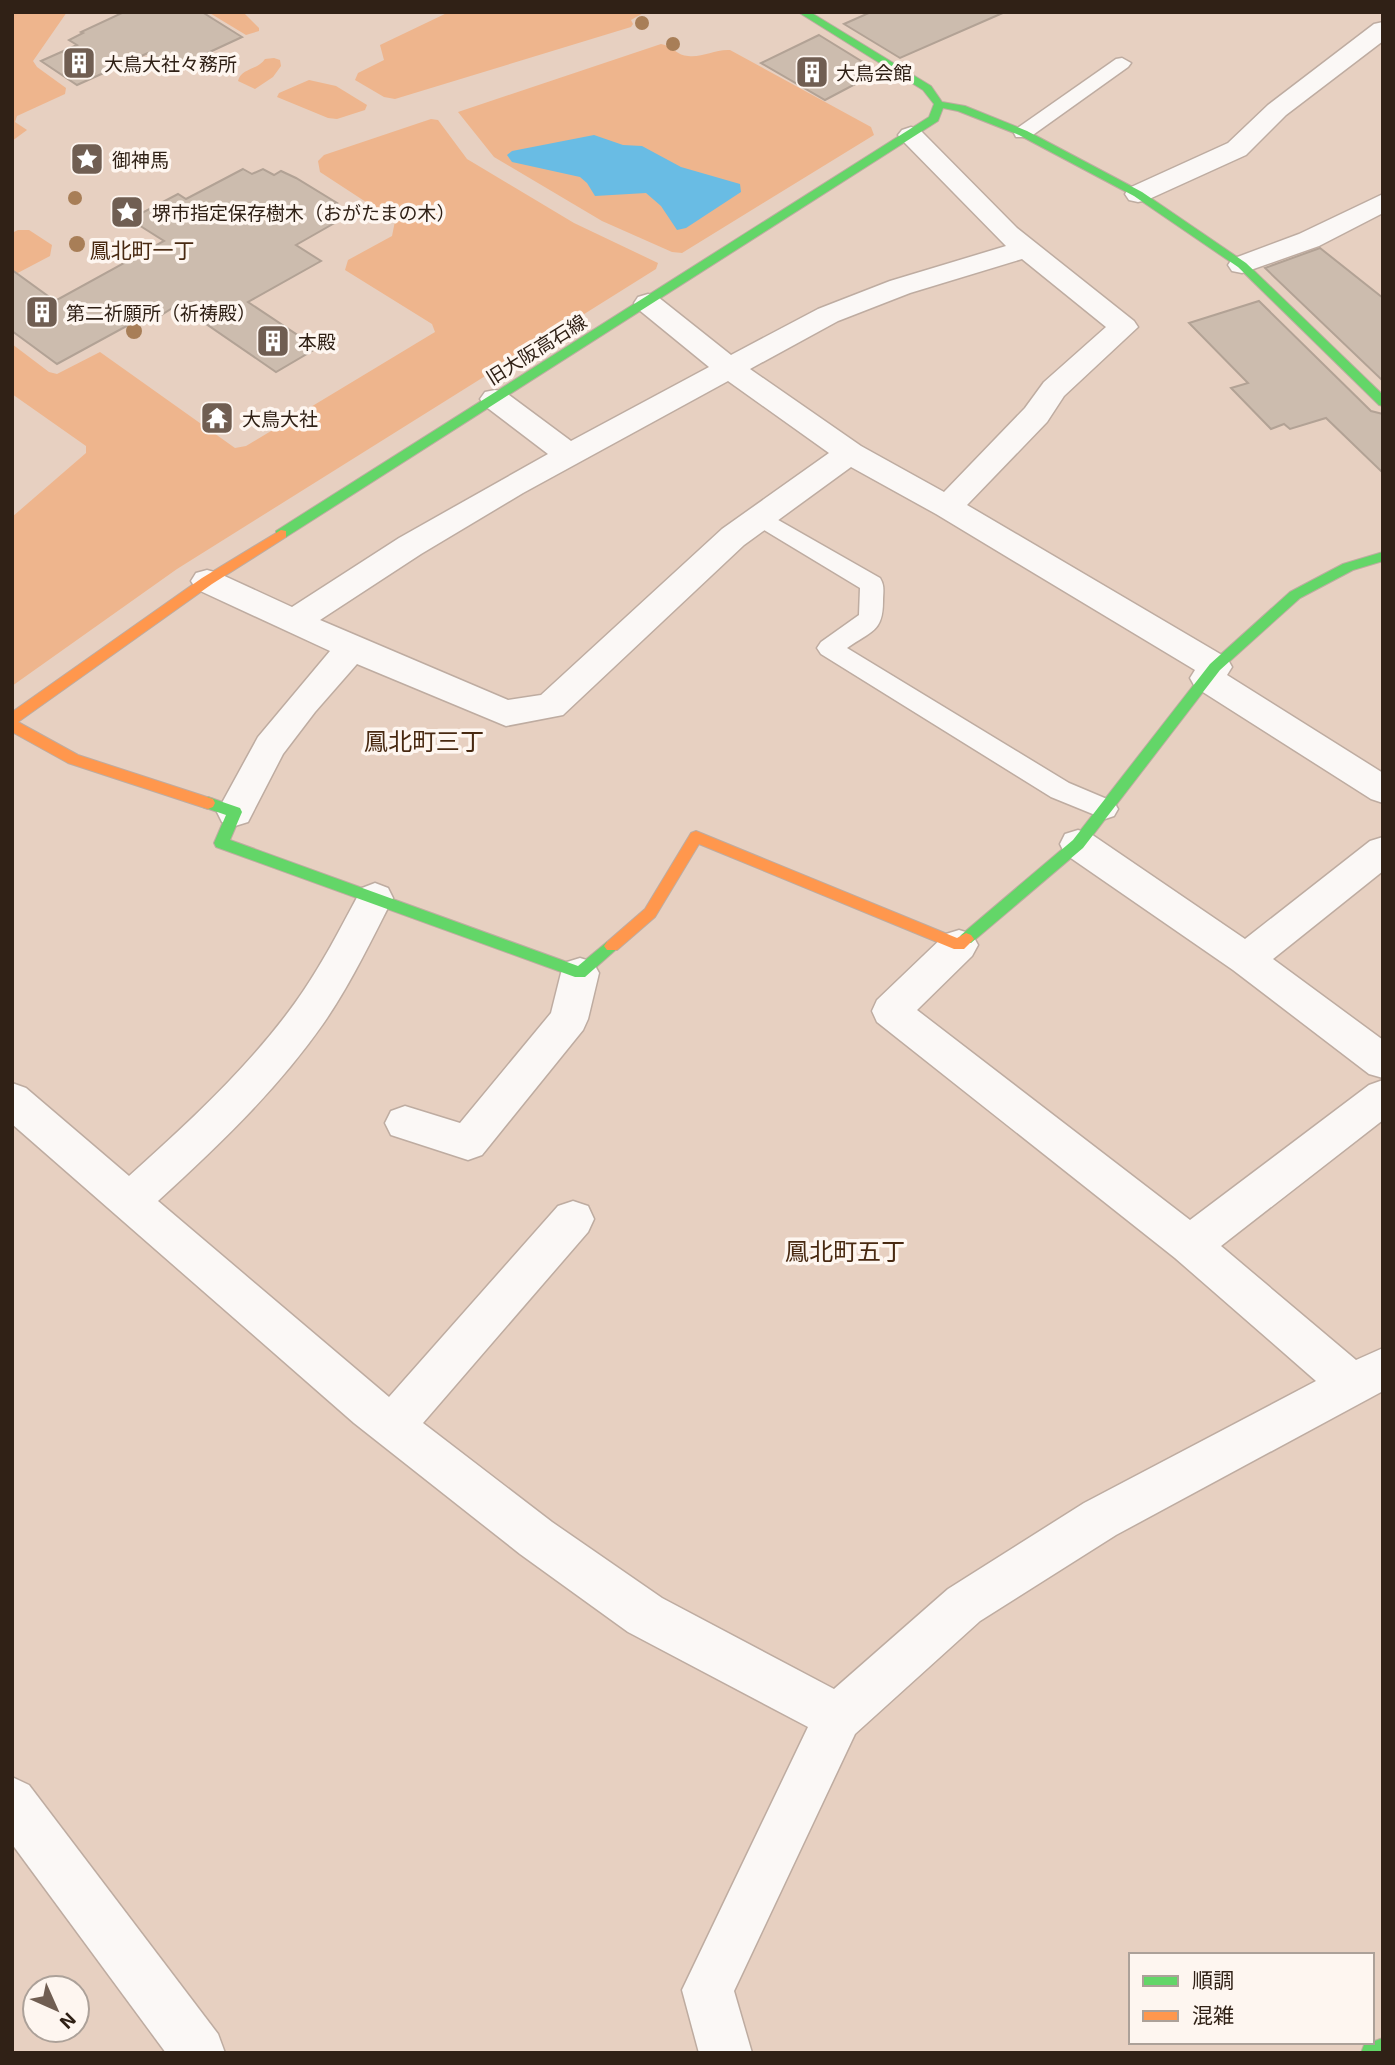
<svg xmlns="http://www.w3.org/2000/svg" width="1395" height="2065" viewBox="0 0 1395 2065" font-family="'Exo 2','Noto Sans JP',sans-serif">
<rect width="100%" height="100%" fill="#e7d0c1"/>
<g fill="#eeb58d">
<path d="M12,12H67L33,61L37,67L66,88L65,94L17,116L15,122L27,130L12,141Z"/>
<path d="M208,12H243L259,28V31L246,35Z"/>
<path d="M449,12H645L631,20L633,24L631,27L395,99L384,97L355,80L358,73L384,60L380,45Z"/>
<path d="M661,44C672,46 678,56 688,56C702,58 715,49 730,50L871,127L874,135L682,253L672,252L602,221L494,157L458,112Z"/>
<path d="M274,58L280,60L281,66L273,77L255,89L238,81C241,68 258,70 265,59Z"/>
<path d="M309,80L336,86L367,105L365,110L337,119L328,118L277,97L279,93Z"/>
<path d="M431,119L438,120L467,159L574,223L658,263L656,269L177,569L12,686V517L86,453V446L12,394V344L49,372L57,374L100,352L235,448L246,446L435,332L432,324L345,270L348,260L392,236L395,221L320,172L318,161L324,155Z"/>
<path d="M18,230H29L52,245L50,256L12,276V233Z"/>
</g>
<path fill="#69bce4" d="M594,135L623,145L642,146L681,167L740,184L741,192L686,228L677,230L661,206L646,193L595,196L587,183L580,177L512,162L507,155L512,151Z"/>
<g fill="#ccbcae" stroke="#b2a295" stroke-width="2">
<path d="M124,12H202L242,37L173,69L148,53L77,85L41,61L77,45L69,40L83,33L81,32Z"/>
<path d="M871,12H1005L900,58L844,24Z"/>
<path d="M819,35L874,69L857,77L863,80L825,100L761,63Z"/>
<path d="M243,169L252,174L263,169L274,175L281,171L296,178L337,203L329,208L345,217L296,245L321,261L248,302L317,348L276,372L190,313L186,315L174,307L152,321L145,316L57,364L12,331V270L55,301L164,241L134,222L141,219L136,216L178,194L186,199Z"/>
<path d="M1320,248L1383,298V381L1265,268Z"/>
<path d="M1259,301L1371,411L1383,414V473L1326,418L1290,429L1284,424L1271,429L1231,388L1248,383L1189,323Z"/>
</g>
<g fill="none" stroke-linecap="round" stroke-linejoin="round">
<defs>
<g id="lane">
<path d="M1122,58L1131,63L1128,67L1030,137H1016L1014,133L1016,129L1116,59Z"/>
<path d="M759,509L880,578C885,586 883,592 883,601C883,632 871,631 847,648L1069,783L1114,802L1118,809L1114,816L1105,819L1051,797L821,654L817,648L821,642L859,615L860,588L751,522L748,517L751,512Z"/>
</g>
<g id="street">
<path d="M1383,22V41L1286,115L1246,155L1147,200L1138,202L1129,200L1125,194L1129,188L1228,143L1268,105L1374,24Z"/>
<path d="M911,127L920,130L1017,228L1134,321L1138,327L1064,396L1047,422L967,505L1227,658L1232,667L1227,675L1383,773V803L1371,799L1195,687L1190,678L1195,670L936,514L851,467L744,545L563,715L506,726L357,664L315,712L283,754L248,822L235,826L222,822L217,812L258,737L330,651L196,589L191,581L196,573L207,570L218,573L292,607L399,538L548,454L485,406L480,399L485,392L495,390L505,392L571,441L709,367L638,309L634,303L638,297L648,294L658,297L731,355L818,309L890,281L1006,246L902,140L898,135L902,130ZM1022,259L1106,327L1044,382L1025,408L944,492L861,446L750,369L838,321L910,293ZM728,381L829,453L722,529L541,695L508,700L320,620L421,554L523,493Z"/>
<path d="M1383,194V213L1319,246L1242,273L1232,271L1228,265L1232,259L1299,234Z"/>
<path d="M1078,830L1091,834L1245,939L1370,841L1383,837V871L1273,959L1383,1040V1078L1369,1074L1233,970L1065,854L1060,844L1065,834Z"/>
<path d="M375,883L388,888L393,898C371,941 350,985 323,1024C277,1090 217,1147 158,1201L389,1397L558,1206L573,1201L588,1206L594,1219L588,1232L423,1423L552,1522L662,1598L834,1689L948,1589L1084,1503L1316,1381L1175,1258L877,1022L872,1011L877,1000L946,934L959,930L972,934L978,945L972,956L917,1010L1190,1220L1369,1085L1383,1080V1120L1221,1246L1356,1360L1383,1348V1391L1116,1535L980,1621L855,1734L734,1991L752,2053H699L682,1990L808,1727L628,1632L520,1554L354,1423L12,1124V1083L26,1088L129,1176C188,1123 248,1068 295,1003C321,967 341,927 362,888Z"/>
<path d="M580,958L593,962L599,973L588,1019L583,1030L482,1155L468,1160L391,1135L385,1123L391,1111L405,1106L460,1123L551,1013L561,973L567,962Z"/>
<path d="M12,1777L29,1785L218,2034L225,2053H166L12,1844Z"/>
</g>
<g id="fast">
<path d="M798,12H810L931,86L942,102L965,106L1027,131L1142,192L1246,263L1383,395V406L1379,405L1238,267L1134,196L1019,135L958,111L943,108L938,121L286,537H276V531L929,117L934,104L923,90Z"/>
<path d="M1383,552V561L1353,570L1300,598L1220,670L1083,848L971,943H961L958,939L961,935L1073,840L1210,664L1290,592L1343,564Z"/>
<path d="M208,797L240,808L242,812L230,840L578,966L607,942H617L620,946L585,977H575L216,847L214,843L226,815L203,807L201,803L203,799Z"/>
<path d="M1383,2038V2053H1361L1364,2045Z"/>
</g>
<g id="slow">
<path d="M281,530L286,531V537L212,584L18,722L78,755L213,799L215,803L213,807L208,809L68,763L12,732V712L202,578Z"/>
<path d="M696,831L957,938L966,933L971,935L974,939L964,949H954L699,844L655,917L617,950H607L604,946L607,942L645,909L691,833Z"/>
</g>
</defs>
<use href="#lane" stroke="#beaca1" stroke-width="3"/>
<use href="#street" stroke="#beaca1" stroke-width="3"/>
<use href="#fast" stroke="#beaca1" stroke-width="2"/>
<use href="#slow" stroke="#beaca1" stroke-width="2"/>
<use href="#lane" fill="#fbf8f6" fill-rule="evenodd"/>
<use href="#street" fill="#fbf8f6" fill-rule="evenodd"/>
<use href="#fast" fill="#63d668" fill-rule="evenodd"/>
<use href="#slow" fill="#ff974d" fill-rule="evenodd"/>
</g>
<g fill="#a87e57">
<circle cx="642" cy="23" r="7"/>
<circle cx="673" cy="44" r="7"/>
<circle cx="75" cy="198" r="7"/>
<circle cx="124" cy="216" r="7"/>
<circle cx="77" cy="244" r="8"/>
<circle cx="134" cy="331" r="8"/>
</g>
<defs>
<symbol id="building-square" viewBox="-11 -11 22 22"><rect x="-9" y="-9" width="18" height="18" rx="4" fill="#705e52" stroke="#fef6f0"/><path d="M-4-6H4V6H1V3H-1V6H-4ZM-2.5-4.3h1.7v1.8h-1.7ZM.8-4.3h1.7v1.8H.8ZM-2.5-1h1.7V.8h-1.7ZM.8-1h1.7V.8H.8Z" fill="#fff"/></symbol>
<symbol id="sight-square" viewBox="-11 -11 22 22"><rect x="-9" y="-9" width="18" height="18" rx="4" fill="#705e52" stroke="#fef6f0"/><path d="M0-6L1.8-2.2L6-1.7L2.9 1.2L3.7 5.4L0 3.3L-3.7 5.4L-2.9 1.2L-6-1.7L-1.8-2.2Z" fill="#fff"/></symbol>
<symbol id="temple-square" viewBox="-11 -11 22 22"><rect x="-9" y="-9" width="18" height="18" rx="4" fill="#705e52" stroke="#fef6f0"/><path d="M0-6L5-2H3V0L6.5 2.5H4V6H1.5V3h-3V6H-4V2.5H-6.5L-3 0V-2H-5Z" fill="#fff"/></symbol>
</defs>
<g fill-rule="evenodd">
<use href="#building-square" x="60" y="44" width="38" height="38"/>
<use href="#building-square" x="793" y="53" width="38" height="38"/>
<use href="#sight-square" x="68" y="140" width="38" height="38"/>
<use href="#sight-square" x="108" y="193" width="38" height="38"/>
<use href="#building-square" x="23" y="293" width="38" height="38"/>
<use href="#building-square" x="254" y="322" width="38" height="38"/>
<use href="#temple-square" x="198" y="399" width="38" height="38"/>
</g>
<g text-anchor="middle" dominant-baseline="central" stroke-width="7" stroke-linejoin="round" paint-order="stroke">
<g font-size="19" fill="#302116" stroke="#fef6f0" text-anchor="start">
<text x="104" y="63">大鳥大社々務所</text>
<text x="836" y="72">大鳥会館</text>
<text x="112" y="159">御神馬</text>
<text x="152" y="212">堺市指定保存樹木（おがたまの木）</text>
<text x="66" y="312">第二祈願所（祈祷殿）</text>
<text x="298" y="341">本殿</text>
<text x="242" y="418">大鳥大社</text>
</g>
<g font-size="19" fill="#302116" stroke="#fef6f0">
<text transform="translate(536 349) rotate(-32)">旧大阪高石線</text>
</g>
<g font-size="21" fill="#482911" stroke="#fef6f0">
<text x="142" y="249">鳳北町一丁</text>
</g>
<g font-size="24" fill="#482911" stroke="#fef6f0">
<text x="424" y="740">鳳北町三丁</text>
<text x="845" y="1250">鳳北町五丁</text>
</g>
</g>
<rect width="1395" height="2065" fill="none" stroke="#302116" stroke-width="28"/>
<rect x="1129" y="1953" width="245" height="91" fill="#fef6f0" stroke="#aca199" stroke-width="2"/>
<rect x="1143" y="1976" width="35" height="10" fill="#63d668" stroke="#aca199" stroke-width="2"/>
<text x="1192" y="1988" font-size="21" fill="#302116">順調</text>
<rect x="1143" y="2011" width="35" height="10" fill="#ff974d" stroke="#aca199" stroke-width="2"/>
<text x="1192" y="2023" font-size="21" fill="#302116">混雑</text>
<g transform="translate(56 2009) rotate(135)"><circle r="33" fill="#fef6f0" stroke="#aca199" stroke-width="2"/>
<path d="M0-5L12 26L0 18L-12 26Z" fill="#705e52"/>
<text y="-10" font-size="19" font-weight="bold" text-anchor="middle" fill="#302116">N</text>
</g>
</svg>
